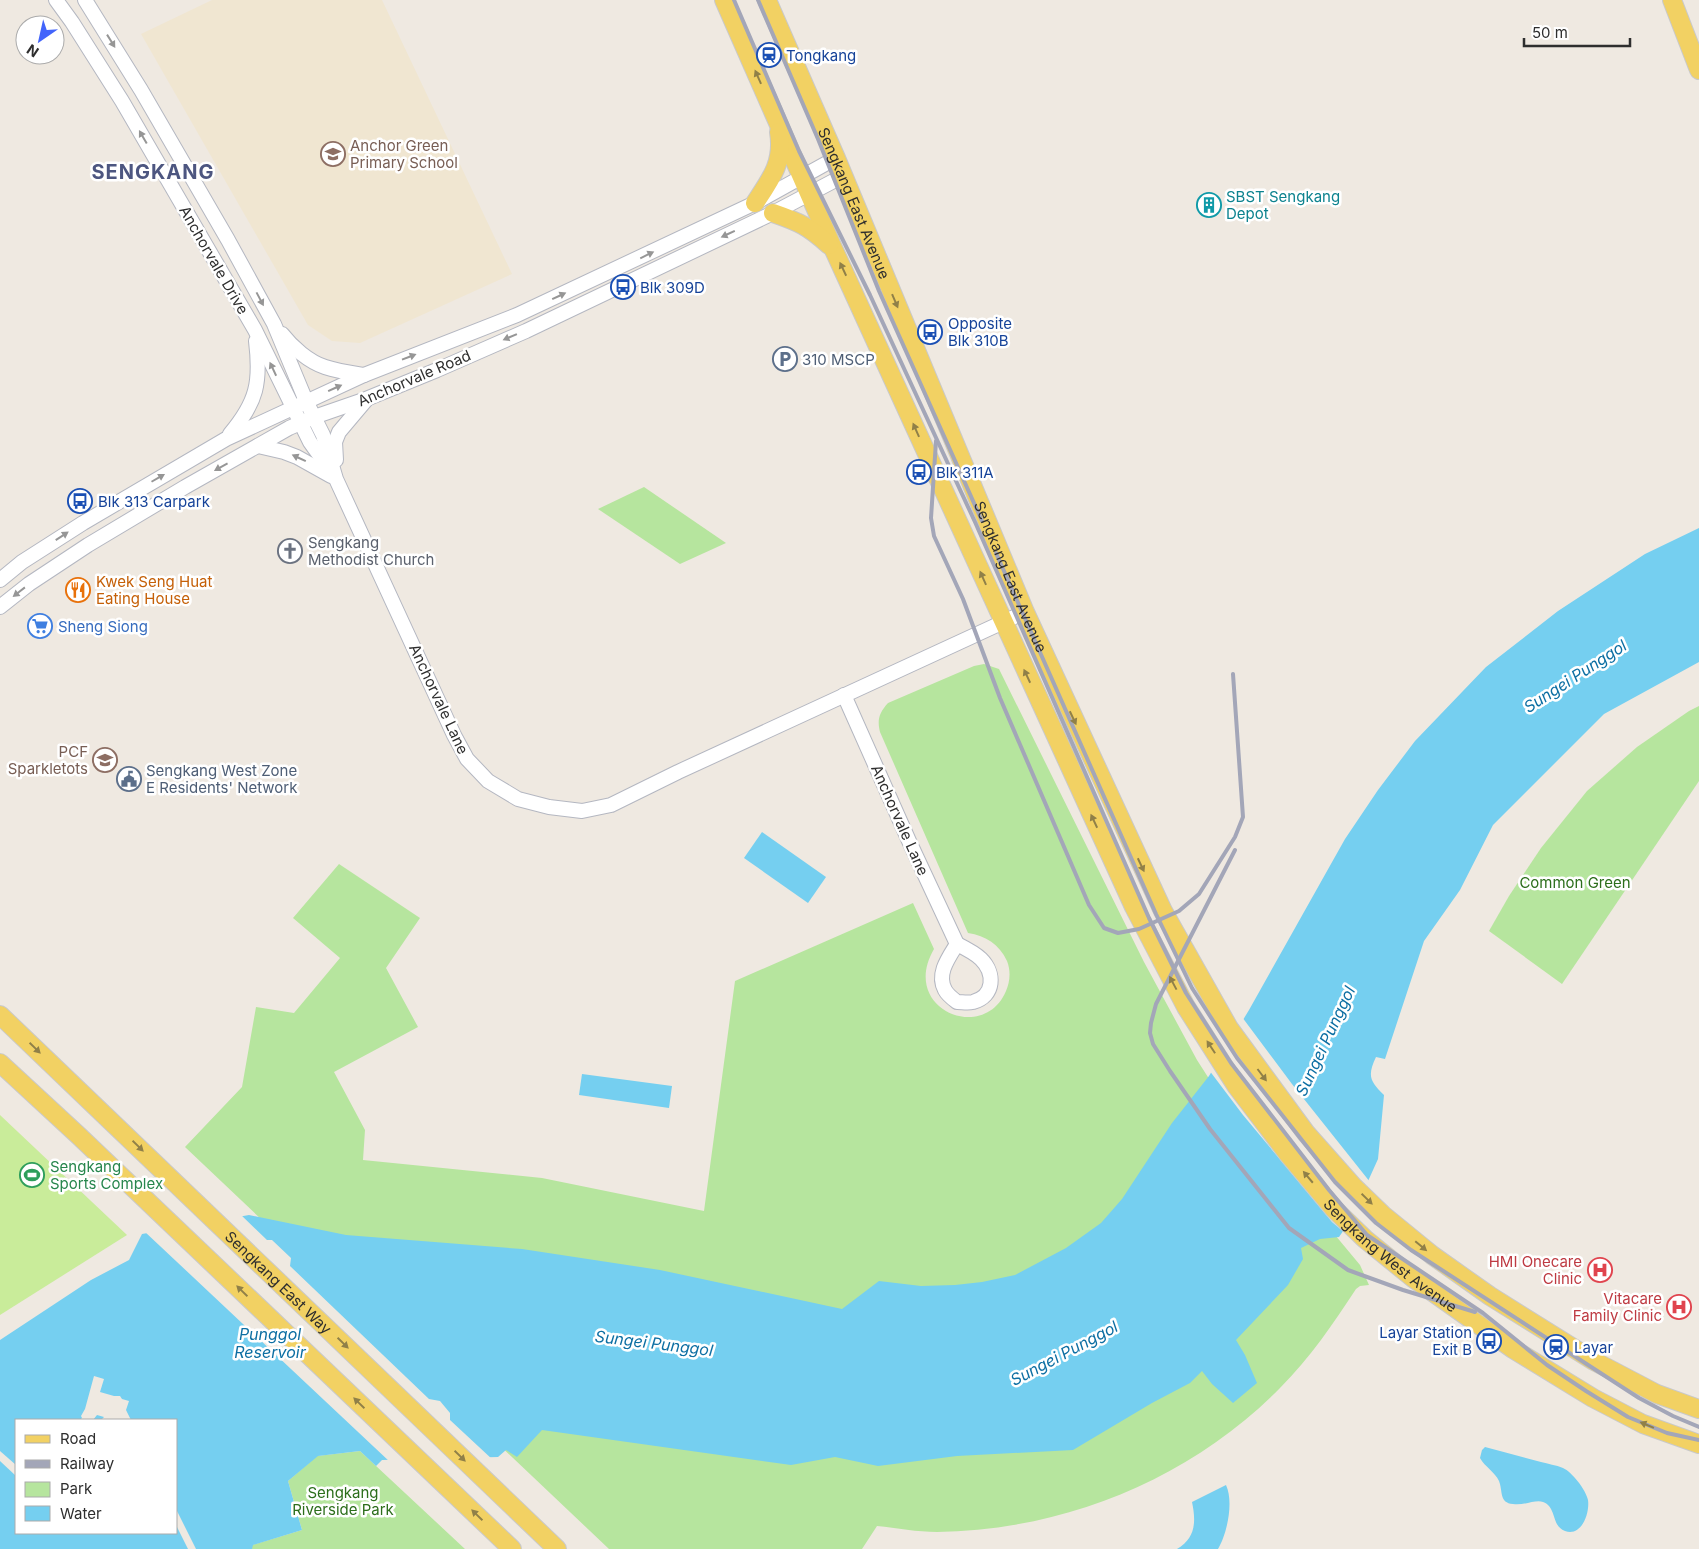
<svg xmlns="http://www.w3.org/2000/svg" width="1699" height="1549" viewBox="0 0 1699 1549" font-family="Inter,sans-serif">
<rect width="100%" height="100%" fill="#efe9e1"/>
<path fill="#f0e6d1" d="M212,0H382L512,274L360,343L332,341L308,325L141,34Z"/>
<g fill="#b6e59e">
<path d="M644,487L726,543L680,564L598,509Z"/>
<path d="M984,664L999,669L1144,962L1197,1060L1222,1099L1360,1265L1369,1285L1360,1286L1356,1289C1333,1324 1310,1358 1280,1388C1190,1479 1065,1530 937,1532C917,1532 897,1528 877,1526L862,1549H609L185,1147L242,1087L256,1007L294,1013L340,958L293,918L339,864L420,918L386,968L418,1027L334,1072L365,1130L363,1160L542,1178L704,1211L735,981L913,903L934,949C899,1009 984,1044 1006,991C1010,982 1011,971 1007,961C999,944 986,936 968,933L880,732C877,720 879,713 888,703L974,666Z"/>
<path d="M1699,706V781L1562,984L1489,931L1509,896L1541,848L1587,791L1637,747L1689,711Z"/>
<path d="M360,1451L465,1549H252V1545L302,1530L288,1481L317,1456Z"/>
</g>
<path fill="#c9ec9a" d="M0,1115L127,1235L0,1315Z"/>
<g fill="#75cff0" fill-rule="evenodd">
<path d="M1699,528V662L1604,714L1493,825L1460,890L1424,941L1385,1059L1376,1057C1367,1076 1370,1081 1384,1095L1378,1159L1350,1221L1339,1237L1320,1239L1301,1248L1303,1259L1288,1285L1236,1340L1245,1355L1257,1383L1233,1403L1212,1384L1202,1371L1190,1383L1152,1403L1073,1450L957,1456L878,1466L835,1457L791,1465L542,1430L517,1457L506,1450L498,1457L382,1460L376,1466L360,1451L318,1456L288,1481L302,1530L253,1545L252,1549H0V1340L91,1280L129,1260L142,1234L249,1215L346,1235L522,1249L660,1270L842,1309L879,1281L921,1286L955,1285L982,1282L1015,1275L1066,1248L1101,1223L1122,1199L1172,1123L1209,1076L1249,1010L1345,839L1378,790L1415,741L1486,667L1558,611L1645,554ZM16,1420H176V1533H16Z"/>
<path d="M762,832L826,877L808,903L744,858Z"/>
<path d="M582,1074L672,1086L669,1108L579,1095Z"/>
<path d="M1485,1447C1504,1452 1522,1457 1541,1462C1548,1464 1556,1465 1563,1468C1572,1472 1586,1490 1588,1500C1590,1514 1581,1537 1565,1531C1551,1526 1557,1507 1543,1502C1536,1499 1523,1506 1513,1504C1499,1503 1503,1491 1499,1481C1495,1472 1485,1467 1480,1458L1482,1450Z"/>
<path d="M1226,1485C1234,1502 1227,1534 1218,1549H1177C1196,1538 1196,1521 1192,1502Z"/>
</g>
<g fill="#efe9e1">
<path d="M1242,1017L1292,1084L1370,1182L1352,1222L1345,1233L1332,1222L1243,1115L1209,1070Z"/>
<path d="M240,1214L267,1240H272L291,1258L290,1266L429,1399L440,1401L450,1413V1420L493,1460L390,1462L144,1231Z"/>
<path d="M94,1376L104,1379L100,1392L114,1396H120L122,1399L129,1401L126,1410L131,1420H101L104,1417L97,1415L93,1420H80L82,1418L81,1416L85,1409Z"/>
<path d="M0,1451L16,1465V1476L0,1461Z"/>
<path d="M176,1509L196,1549H188L176,1525Z"/>
</g>
<g fill="none" stroke-linecap="round" stroke-linejoin="round">
<defs>
<g id="minor">
<path d="M56,0L72,22L122,101L255,330L310,442L330,470"/>
<path d="M85,0L141,90L228,240L274,324L306,401L323,435L336,479L454,735L467,759L488,781L518,799L549,807L582,811L611,805L678,772L1025,612"/>
<path d="M282,334C292,347 309,362 325,367C337,371 351,373 364,375"/>
<path d="M230,434C257,402 261,382 256,341"/>
<path d="M258,446L284,452L297,457L331,476"/>
<path d="M336,460L335,442L339,432L366,400"/>
<path d="M0,580L22,562L83,523L226,439L364,375L517,315L755,203L836,158"/>
<path d="M0,607L29,584L88,545L185,487L289,428L314,417L366,399L437,370L526,331L773,213L843,176"/>
<path d="M844,695L909,841L957,944"/>
<path d="M957,944C965,948 975,953 981,959C995,973 995,996 973,1002C968,1003 962,1002 957,1002C953,999 947,994 945,990C936,974 949,957 957,944Z"/>
</g>
<g id="major">
<path id="s1" d="M724,0L833,248L1134,907L1186,1007L1237,1087L1288,1154L1334,1209L1365,1239L1413,1278L1513,1349L1593,1398L1643,1424L1699,1444"/>
<path id="s2" d="M767,0L836,158L1025,612L1163,911L1229,1028L1306,1133L1353,1186L1383,1215L1432,1255L1490,1296L1594,1361L1657,1394L1699,1409"/>
<path d="M1672,0L1699,70"/>
<path d="M755,203C771,179 784,162 779,132"/>
<path d="M773,213C799,222 808,226 829,245"/>
<path id="s3" d="M0,1015L557,1549"/>
<path d="M0,1063L79,1136L512,1549"/>
</g>
</defs>
<use href="#minor" stroke="#b4b7c1" stroke-width="16"/>
<use href="#major" stroke="#c9c9c9" stroke-width="20"/>
<use href="#minor" stroke="#fff" stroke-width="14"/>
<use href="#major" stroke="#f2d163" stroke-width="18"/>
<g stroke="#a3a6b8" stroke-width="4">
<path d="M734,0L799,151L870,295L975,522L1149,918L1186,993L1231,1063L1329,1190L1367,1235L1483,1313L1547,1365L1586,1391L1628,1417L1667,1433L1699,1440"/>
<path d="M758,0L818,139L879,291L982,521"/>
<path d="M936,441L931,518L934,536L963,599L1000,698L1089,905L1104,928L1118,933L1139,929L1179,911L1199,894L1235,837L1243,817L1233,674"/>
<path d="M996,553L1156,914L1192,988L1237,1058L1335,1182L1376,1223L1411,1250L1639,1398L1673,1416L1699,1427"/>
<path d="M1235,850L1156,1004L1151,1023L1150,1033L1153,1044L1170,1071L1210,1129L1289,1228L1348,1270L1403,1290L1475,1312"/>
</g>
</g>
<defs><path id="oneway-solid" d="M-6-.8H1V-3.2L6.5 0L1 3.2V.8H-6Z" transform="scale(1.25)"/></defs>
<g fill="#969696">
<use href="#oneway-solid" transform="translate(111 41) rotate(58)"/>
<use href="#oneway-solid" transform="translate(143 137) rotate(-120)"/>
<use href="#oneway-solid" transform="translate(728 234) rotate(155)"/>
<use href="#oneway-solid" transform="translate(647 255) rotate(-26)"/>
<use href="#oneway-solid" transform="translate(559 296) rotate(-25)"/>
<use href="#oneway-solid" transform="translate(260 299) rotate(62)"/>
<use href="#oneway-solid" transform="translate(510 337) rotate(157)"/>
<use href="#oneway-solid" transform="translate(409 357) rotate(-21)"/>
<use href="#oneway-solid" transform="translate(273 369) rotate(-115)"/>
<use href="#oneway-solid" transform="translate(335 388) rotate(-24)"/>
<use href="#oneway-solid" transform="translate(299 458) rotate(-155)"/>
<use href="#oneway-solid" transform="translate(221 467) rotate(151)"/>
<use href="#oneway-solid" transform="translate(158 478) rotate(-30)"/>
<use href="#oneway-solid" transform="translate(62 536) rotate(-33)"/>
<use href="#oneway-solid" transform="translate(19 592) rotate(142)"/>
</g>
<g fill="#908048">
<use href="#oneway-solid" transform="translate(758 77) rotate(-114)"/>
<use href="#oneway-solid" transform="translate(843 269) rotate(-115)"/>
<use href="#oneway-solid" transform="translate(895 301) rotate(67)"/>
<use href="#oneway-solid" transform="translate(916 430) rotate(-114)"/>
<use href="#oneway-solid" transform="translate(983 578) rotate(-114)"/>
<use href="#oneway-solid" transform="translate(1027 676) rotate(-115)"/>
<use href="#oneway-solid" transform="translate(1073 718) rotate(65)"/>
<use href="#oneway-solid" transform="translate(1094 821) rotate(-115)"/>
<use href="#oneway-solid" transform="translate(1141 865) rotate(65)"/>
<use href="#oneway-solid" transform="translate(1173 983) rotate(-118)"/>
<use href="#oneway-solid" transform="translate(1211 1047) rotate(-123)"/>
<use href="#oneway-solid" transform="translate(35 1048) rotate(44)"/>
<use href="#oneway-solid" transform="translate(1262 1075) rotate(53)"/>
<use href="#oneway-solid" transform="translate(138 1146) rotate(44)"/>
<use href="#oneway-solid" transform="translate(1308 1177) rotate(-130)"/>
<use href="#oneway-solid" transform="translate(1367 1199) rotate(44)"/>
<use href="#oneway-solid" transform="translate(1421 1246) rotate(40)"/>
<use href="#oneway-solid" transform="translate(242 1291) rotate(-136)"/>
<use href="#oneway-solid" transform="translate(343 1343) rotate(44)"/>
<use href="#oneway-solid" transform="translate(359 1403) rotate(-136)"/>
<use href="#oneway-solid" transform="translate(1647 1425) rotate(-157)"/>
<use href="#oneway-solid" transform="translate(460 1456) rotate(44)"/>
<use href="#oneway-solid" transform="translate(477 1515) rotate(-136)"/>
</g>
<defs>
<symbol id="station-ring" viewBox="-11 -11 22 22"><circle r="9.5" fill="#fff" stroke="#1a4fb4" stroke-width="1.5"/><path d="M-3-6H3Q5-6 5-4V2Q5 4 3 4L4.5 6H3L1.5 4h-3L-3 6H-4.5L-3 4Q-5 4-5 2V-4Q-5-6-3-6ZM-3.5-4v3h7v-3ZM-3.5 1v1.5H-2V1ZM2 1v1.5H3.5V1Z" fill="#1a4fb4"/></symbol>
<symbol id="school-ring" viewBox="-11 -11 22 22"><circle r="9.5" fill="#fff" stroke="#8d6e63" stroke-width="1.5"/><path d="M0-5L7-2L0 1L-7-2ZM-4 1L0 2.5L4 1V4Q0 6-4 4Z" fill="#8d6e63"/></symbol>
<symbol id="building-ring" viewBox="-11 -11 22 22"><circle r="9.5" fill="#fff" stroke="#0f9aa8" stroke-width="1.5"/><path d="M-4-6H4V6H1V3H-1V6H-4ZM-2.5-4.3h1.7v1.8h-1.7ZM.8-4.3h1.7v1.8H.8ZM-2.5-1h1.7V.8h-1.7ZM.8-1h1.7V.8H.8Z" fill="#0f9aa8"/></symbol>
<symbol id="bus-ring" viewBox="-11 -11 22 22"><circle r="9.5" fill="#fff" stroke="#1a4fb4" stroke-width="1.5"/><path d="M-5-6H5V4H4V6H2V4H-2V6H-4V4H-5ZM-3.5-4V0h7V-4ZM-3.5 1.2v1.5H-2V1.2ZM2 1.2v1.5H3.5V1.2Z" fill="#1a4fb4"/></symbol>
<symbol id="parking-ring" viewBox="-11 -11 22 22"><circle r="9.5" fill="#fff" stroke="#5c6f8a" stroke-width="1.5"/><path d="M-3.5-5.5H1a3.5 3.5 0 0 1 0 7H-1V5.5H-3.5ZM-1-3.4V-.6H.8a1.4 1.4 0 0 0 0-2.8Z" fill="#5c6f8a"/></symbol>
<symbol id="church-ring" viewBox="-11 -11 22 22"><circle r="9.5" fill="#fff" stroke="#6b7280" stroke-width="1.5"/><path d="M-1.2-6h2.4v3.5h3.3v2.4h-3.3V6h-2.4V-.1h-3.3v-2.4h3.3Z" fill="#6b7280"/></symbol>
<symbol id="restaurant-ring" viewBox="-11 -11 22 22"><circle r="9.5" fill="#fff" stroke="#e8710a" stroke-width="1.5"/><path d="M-5-6h1v4h1v-4h1v4h1v-4h1v5L-1.5 .5V6h-2V.5L-5-1ZM5-6V6H3V1.5H1.5Q1.5-4 5-6Z" fill="#e8710a"/></symbol>
<symbol id="supermarket-ring" viewBox="-11 -11 22 22"><circle r="9.5" fill="#fff" stroke="#3f7fe0" stroke-width="1.5"/><path d="M-6-5.5h2.5l.6 2H6L4.5 2H-2.5L-4.4-4H-6ZM-1.5 3.2a1.3 1.3 0 1 0 .1 0ZM3 3.2a1.3 1.3 0 1 0 .1 0Z" fill="#3f7fe0"/></symbol>
<symbol id="civic-ring" viewBox="-11 -11 22 22"><circle r="9.5" fill="#fff" stroke="#5c6f8a" stroke-width="1.5"/><path d="M-.6-6.5H3V-4.5H.6V-3L4-1V1h2V6H-6V1h2V-1L-.6-3ZM-1.2 2.5V6h2.4V2.5Z" fill="#5c6f8a"/></symbol>
<symbol id="stadium-ring" viewBox="-11 -11 22 22"><circle r="9.5" fill="#fff" stroke="#2e9e5b" stroke-width="1.5"/><path d="M0-5a6.5 5 0 1 0 0 10a6.5 5 0 1 0 0-10ZM-3.5-1.8h7v3.6h-7Z" fill="#2e9e5b"/></symbol>
<symbol id="hospital-ring" viewBox="-11 -11 22 22"><circle r="9.5" fill="#fff" stroke="#e0444e" stroke-width="1.5"/><path d="M-5-5h3v3.5h4V-5h3V5h-3V1.5h-4V5h-3Z" fill="#e0444e"/></symbol>
</defs>
<g fill-rule="evenodd">
<use href="#station-ring" x="755" y="41" width="28" height="28"/>
<use href="#school-ring" x="319" y="140" width="28" height="28"/>
<use href="#building-ring" x="1195" y="191" width="28" height="28"/>
<use href="#bus-ring" x="609" y="273" width="28" height="28"/>
<use href="#bus-ring" x="916" y="318" width="28" height="28"/>
<use href="#parking-ring" x="771" y="345" width="28" height="28"/>
<use href="#bus-ring" x="905" y="458" width="28" height="28"/>
<use href="#bus-ring" x="66" y="487" width="28" height="28"/>
<use href="#church-ring" x="276" y="537" width="28" height="28"/>
<use href="#restaurant-ring" x="64" y="576" width="28" height="28"/>
<use href="#supermarket-ring" x="26" y="612" width="28" height="28"/>
<use href="#school-ring" x="91" y="746" width="28" height="28"/>
<use href="#civic-ring" x="115" y="765" width="28" height="28"/>
<use href="#stadium-ring" x="18" y="1161" width="28" height="28"/>
<use href="#hospital-ring" x="1586" y="1256" width="28" height="28"/>
<use href="#hospital-ring" x="1665" y="1293" width="28" height="28"/>
<use href="#bus-ring" x="1475" y="1327" width="28" height="28"/>
<use href="#station-ring" x="1542" y="1333" width="28" height="28"/>
</g>
<g text-anchor="middle" dominant-baseline="central" stroke-width="5" stroke-linejoin="round" paint-order="stroke">
<g font-size="15" fill="#164399" stroke="#fff" text-anchor="start">
<text x="786" y="55">Tongkang</text>
<text x="640" y="287">Blk 309D</text>
<text x="948" y="323">Opposite<tspan x="948" dy="17">Blk 310B</tspan></text>
<text x="936" y="472">Blk 311A</text>
<text x="98" y="501">Blk 313 Carpark</text>
<text x="1472" y="1332" text-anchor="end">Layar Station<tspan x="1472" dy="17">Exit B</tspan></text>
<text x="1574" y="1347">Layar</text>
</g>
<g font-size="15" fill="#785e54" stroke="#fff" text-anchor="start">
<text x="350" y="145">Anchor Green<tspan x="350" dy="17">Primary School</tspan></text>
<text x="88" y="751" text-anchor="end">PCF<tspan x="88" dy="17">Sparkletots</tspan></text>
</g>
<g font-size="15" fill="#0d838f" stroke="#fff" text-anchor="start">
<text x="1226" y="196">SBST Sengkang<tspan x="1226" dy="17">Depot</tspan></text>
</g>
<g font-size="15" fill="#2e2e2e" stroke="#fff">
<text stroke="none"><textPath href="#s2" startOffset="221">Sengkang East Avenue</textPath></text>
<text transform="translate(214 260) rotate(60)">Anchorvale Drive</text>
<text transform="translate(414 378) rotate(-23)">Anchorvale Road</text>
<text stroke="none"><textPath href="#s2" startOffset="626">Sengkang East Avenue</textPath></text>
<text transform="translate(439 699) rotate(65)">Anchorvale Lane</text>
<text transform="translate(900 820) rotate(66)">Anchorvale Lane</text>
<text stroke="none"><textPath href="#s1" startOffset="1432">Sengkang West Avenue</textPath></text>
<text stroke="none"><textPath href="#s3" startOffset="386">Sengkang East Way</textPath></text>
</g>
<g font-size="15" fill="#4e5e75" stroke="#fff" text-anchor="start">
<text x="802" y="359">310 MSCP</text>
<text x="146" y="770">Sengkang West Zone<tspan x="146" dy="17">E Residents' Network</tspan></text>
</g>
<g font-size="15" fill="#5b616d" stroke="#fff" text-anchor="start">
<text x="308" y="542">Sengkang<tspan x="308" dy="17">Methodist Church</tspan></text>
</g>
<g font-size="15" fill="#c56008" stroke="#fff" text-anchor="start">
<text x="96" y="581">Kwek Seng Huat<tspan x="96" dy="17">Eating House</tspan></text>
</g>
<g font-size="15" fill="#366cbe" stroke="#fff" text-anchor="start">
<text x="58" y="626">Sheng Siong</text>
</g>
<g font-size="15" fill="#2c6e1b" stroke="#fff">
<text x="1575" y="882">Common Green</text>
<text x="343" y="1492">Sengkang<tspan x="343" dy="17">Riverside Park</tspan></text>
</g>
<g font-size="15" fill="#27864d" stroke="#fff" text-anchor="start">
<text x="50" y="1166">Sengkang<tspan x="50" dy="17">Sports Complex</tspan></text>
</g>
<g font-size="15" fill="#be3a42" stroke="#fff" text-anchor="end">
<text x="1582" y="1261">HMI Onecare<tspan x="1582" dy="17">Clinic</tspan></text>
<text x="1662" y="1298">Vitacare<tspan x="1662" dy="17">Family Clinic</tspan></text>
</g>
<g font-size="16" font-style="italic" fill="#0d6fa3" stroke="#fff">
<text transform="translate(1575 676) rotate(-33)">Sungei Punggol</text>
<text transform="translate(1325 1041) rotate(-65)">Sungei Punggol</text>
<text x="270" y="1334">Punggol<tspan x="270" dy="18">Reservoir</tspan></text>
<text transform="translate(654 1343) rotate(7)">Sungei Punggol</text>
<text transform="translate(1064 1353) rotate(-28)">Sungei Punggol</text>
</g>
<g font-size="20" font-weight="bold" letter-spacing="1" fill="#4d5680" stroke="#fff">
<text x="153" y="172">SENGKANG</text>
</g>
</g>
<rect x="15" y="1419" width="162" height="115" fill="#ffffff" stroke="#ababab"/>
<rect x="25" y="1435" width="25" height="8" fill="#f2d163" stroke="#ababab"/>
<text x="60" y="1444" font-size="15" fill="#2e2e2e">Road</text>
<rect x="25" y="1460" width="25" height="8" fill="#a3a6b8" stroke="#ababab"/>
<text x="60" y="1469" font-size="15" fill="#2e2e2e">Railway</text>
<rect x="25" y="1482" width="25" height="15" fill="#b6e59e" stroke="#ababab"/>
<text x="60" y="1494" font-size="15" fill="#2e2e2e">Park</text>
<rect x="25" y="1506" width="25" height="15" fill="#75cff0" stroke="#ababab"/>
<text x="60" y="1519" font-size="15" fill="#2e2e2e">Water</text>
<g transform="translate(40 40) rotate(214)"><circle r="24" fill="#ffffff" stroke="#ababab"/>
<path d="M0-4L9 19L0 12L-9 19Z" fill="#4264fb"/>
<text y="-8" font-size="14" font-weight="bold" text-anchor="middle" fill="#2e2e2e">N</text>
</g>
<path d="M1524 38v8h106v-8" fill="none" stroke="#2e2e2e" stroke-width="2.5"/>
<text x="1532" y="38" font-size="15" fill="#2e2e2e" stroke="#ffffff" stroke-width="4" paint-order="stroke">50 m</text>
</svg>
